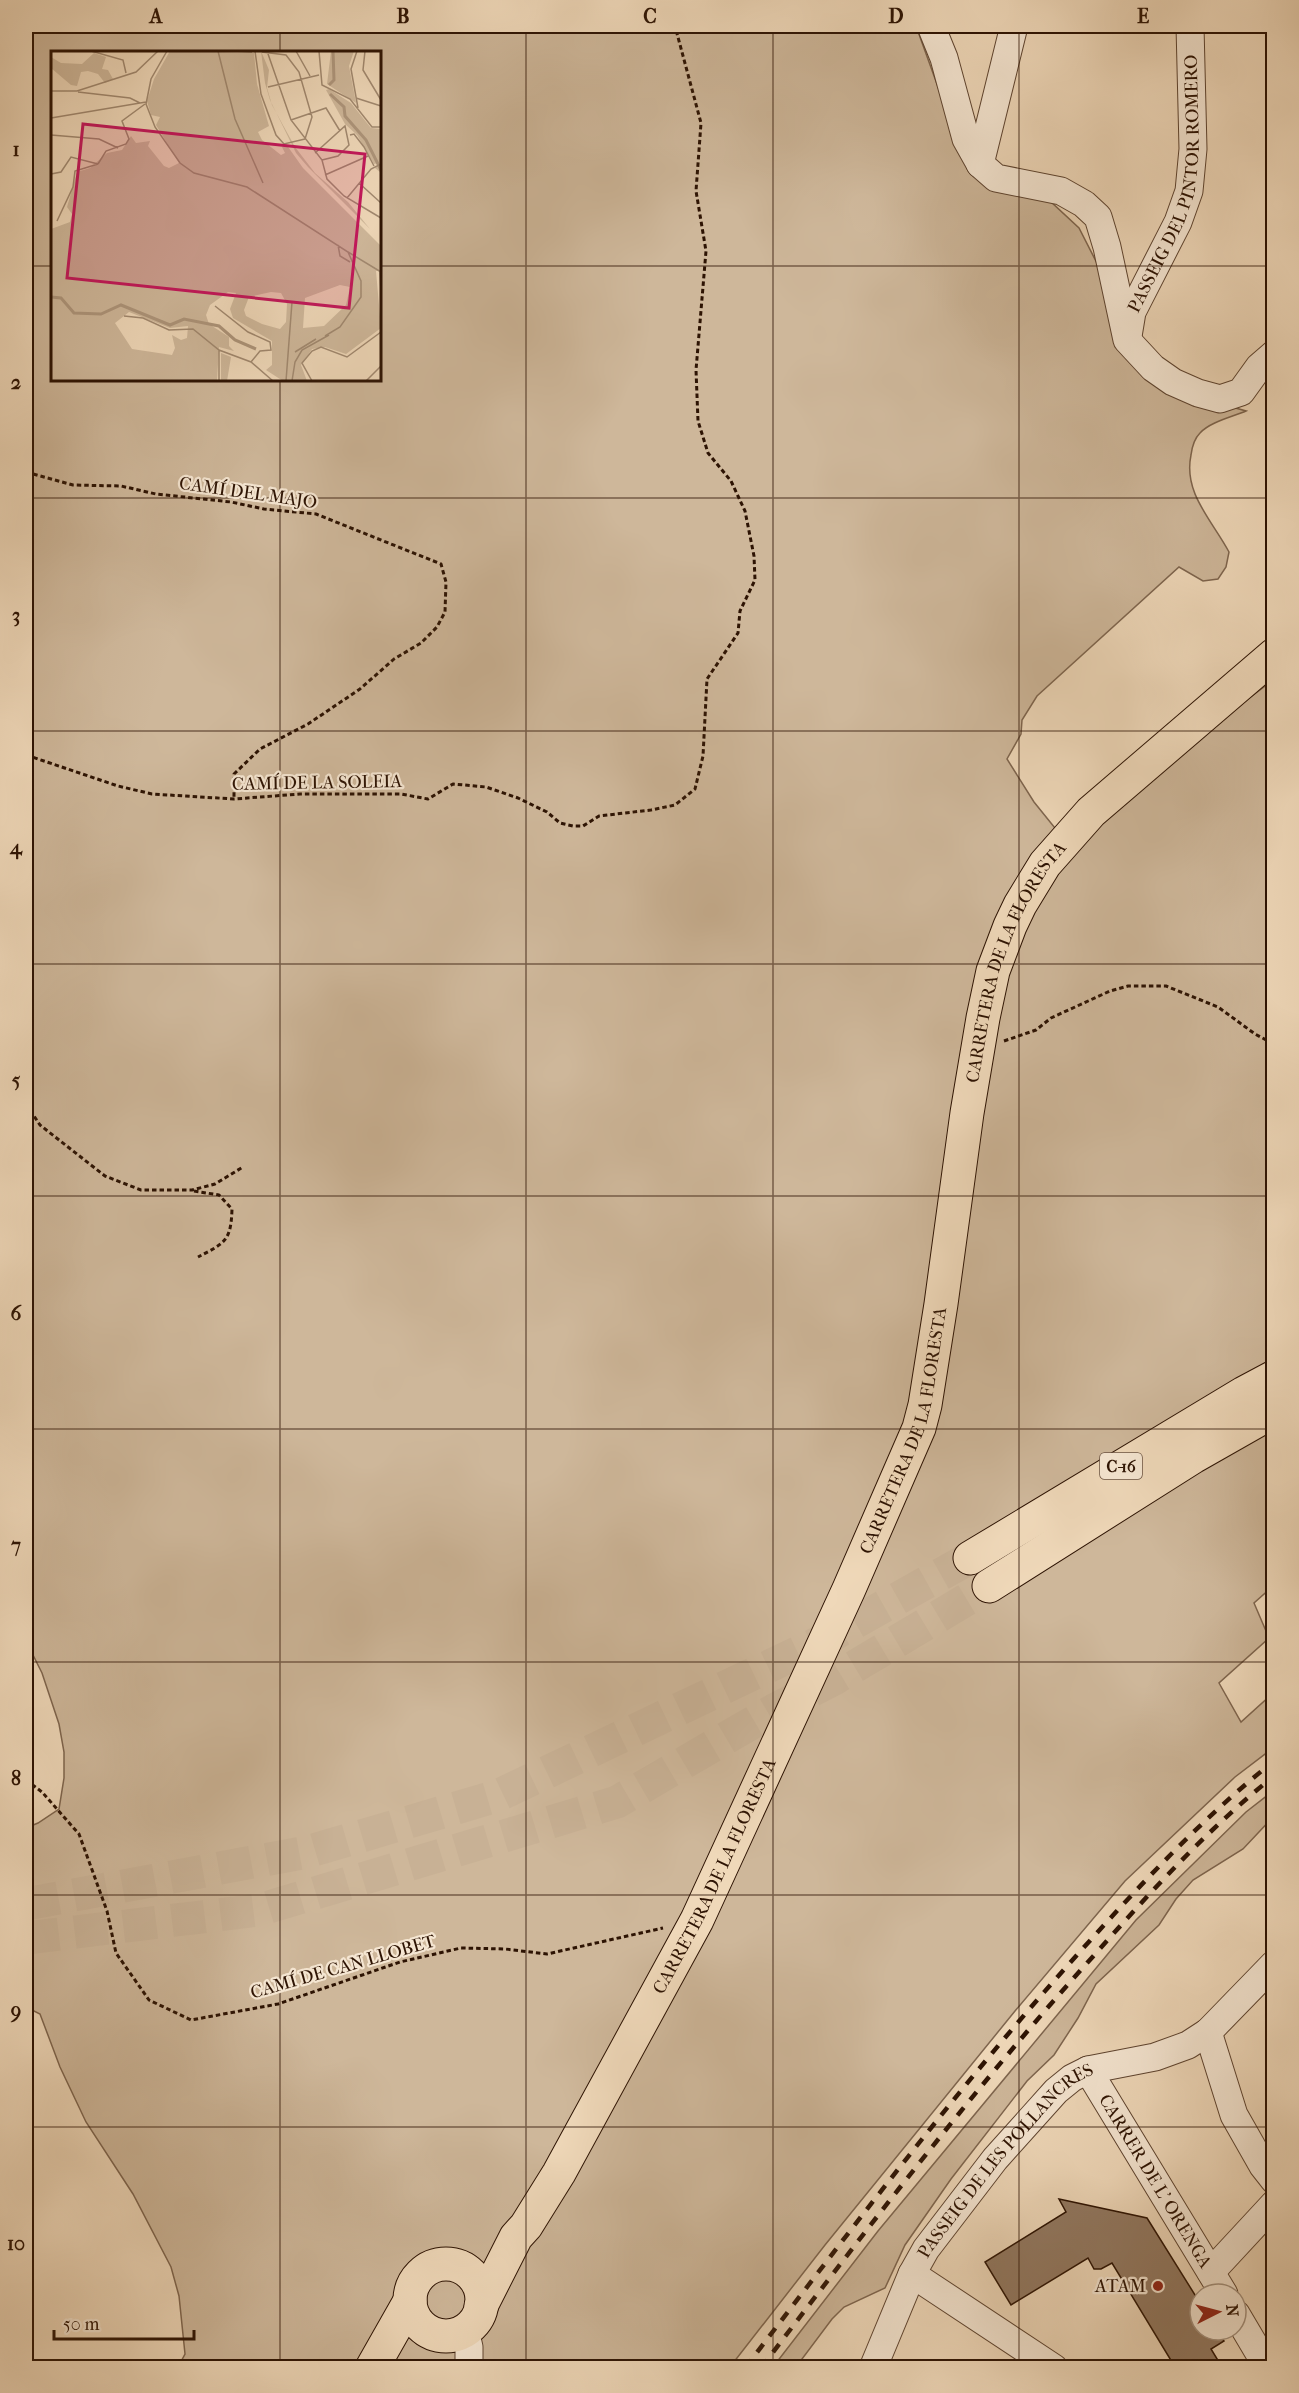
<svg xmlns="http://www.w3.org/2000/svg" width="1299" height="2393" viewBox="0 0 1299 2393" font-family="'IM FELL French Canon',serif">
<rect width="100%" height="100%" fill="#efd8b9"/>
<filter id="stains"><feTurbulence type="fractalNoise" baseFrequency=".00333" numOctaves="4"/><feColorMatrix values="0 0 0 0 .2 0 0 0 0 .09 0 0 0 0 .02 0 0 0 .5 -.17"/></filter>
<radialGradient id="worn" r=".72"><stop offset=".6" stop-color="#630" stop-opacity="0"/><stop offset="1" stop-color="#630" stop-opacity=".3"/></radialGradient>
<g fill="#ceb79a" stroke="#7e654e" stroke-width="1.5" fill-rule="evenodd">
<path d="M26,26H916L942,98L971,163L1051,202L1079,228L1102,273L1116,347L1148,381L1180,398L1218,403L1246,411C1232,417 1210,422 1200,433C1194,439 1192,447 1191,455C1183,493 1212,520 1229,552L1226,567L1218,579L1203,581L1179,567L1037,696L1022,720L1021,734L1007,759L1034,802L1067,843L1151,772L1273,680V1586L1254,1603L1269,1638L1219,1683L1241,1722L1273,1693V1748L1235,1777L1125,1881L1015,2011L825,2245L730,2367H178L185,2354L179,2296L171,2267L133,2194L86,2122L60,2067L40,2014L26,2007V1828L38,1823L59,1809L64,1778V1752L59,1724L42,1673L26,1641V1433L28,1432L26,1395ZM52,52H380V380H52Z"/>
<path d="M1273,1791V1817L1243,1849L1193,1880L1176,1899L1159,1925L1096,1984L1078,2018L1054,2055L1027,2081L951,2179L905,2245L885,2288L844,2307L832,2319L796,2367H773L878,2231L1136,1920L1246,1812Z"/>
</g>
<path fill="#927962" stroke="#2d1303" stroke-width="1.5" d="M1059,2199L1147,2218L1200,2303V2330H1217L1224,2341L1211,2349L1222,2367H1198L1193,2360L1175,2367L1112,2263L1101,2269H1094L1088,2258L1011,2305L985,2262L1066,2212Z"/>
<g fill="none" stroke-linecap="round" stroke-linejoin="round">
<g stroke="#c8b195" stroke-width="33" stroke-dasharray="33 16" stroke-linecap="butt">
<path d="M26,1904L307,1852L497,1796L820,1642L970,1558"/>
<path d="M26,1938L259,1910L617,1802L774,1710L834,1679L989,1586"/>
</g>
<defs>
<g id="minor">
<path d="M931,26L944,58L966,139L980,164L996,178L1061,191L1084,204L1098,217L1107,247L1127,340L1153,368L1173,382L1198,393L1220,399L1241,392L1259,367L1274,354"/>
<path d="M980,164L1014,26"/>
<path id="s1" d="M1128,336L1132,312L1178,222L1189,191L1193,149L1190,26"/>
<path d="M1208,2032L1234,2115L1263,2166L1274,2180"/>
<path id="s2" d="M1088,2070L1224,2294"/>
<path d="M1211,2272L1274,2204"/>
<path d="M912,2274L1054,2368"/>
<path d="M1236,2314L1268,2368"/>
<path d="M465,2330L469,2347V2368"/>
<path id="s3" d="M873,2368L912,2274L926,2249L995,2159L1056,2091L1072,2078L1088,2070L1155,2057L1188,2045L1208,2032L1274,1964"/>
</g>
<g id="major">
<circle cx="446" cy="2300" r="36"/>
<path id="s4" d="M481,2306L516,2237L526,2226L559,2173L697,1920L849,1589L919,1428L925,1405L941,1304L967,1113L983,1018L993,971L1010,926L1020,905L1045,864L1091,812L1274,655"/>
<path d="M372,2368L410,2301"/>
</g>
<g id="highway">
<path d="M970,1558L1244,1393L1274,1377"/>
<path d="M989,1586L1193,1457L1274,1411"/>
</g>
</defs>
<use href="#minor" stroke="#5e4430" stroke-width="29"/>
<use href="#major" stroke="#2d1303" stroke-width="35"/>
<use href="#highway" stroke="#2d1303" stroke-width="35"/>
<g stroke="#2d1303" stroke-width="3" stroke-dasharray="4.5 3" stroke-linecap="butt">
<path d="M26,472L73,485L121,486L156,494L231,502L264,509L316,514L441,564L446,582L445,612L437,627L421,643L394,659L360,689L308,724L260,749L234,774V799"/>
<path d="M26,758L32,757L118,786L152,794L234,799L300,794H401L428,799L453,784L486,787L518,798L547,812L560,823L573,826H583L599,816L651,810L675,805L695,789L703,756L707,679L738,633L740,611L755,580L754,556L745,511L731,481L708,453L698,421L696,370L706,251L696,191L701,123L675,26"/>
<path d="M1004,1041L1036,1030L1051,1018L1110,991L1128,986H1166L1218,1007L1255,1034L1274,1044"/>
<path d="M26,1104L40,1125L105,1176L141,1190H192L215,1184L243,1167"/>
<path d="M194,1191L219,1195L232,1209C231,1241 225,1243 198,1257"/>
<path d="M26,1780L42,1792L79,1834L107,1911L116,1953L149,2000L191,2020L278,2004L400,1962L461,1948L505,1949L547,1954L663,1928"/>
</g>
<use href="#minor" stroke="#f5e6d2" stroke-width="27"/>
<use href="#major" stroke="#efd8b9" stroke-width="33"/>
<use href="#highway" stroke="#efd8b9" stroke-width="33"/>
<g stroke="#2d1303" stroke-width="4.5" stroke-dasharray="10 10" stroke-linecap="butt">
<path d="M745,2368C853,2227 959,2086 1077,1955C1139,1886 1201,1819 1274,1761"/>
<path d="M761,2368C866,2230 972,2091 1088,1962C1146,1897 1205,1831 1274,1776"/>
</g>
</g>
<path fill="none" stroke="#2d1303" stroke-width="1.5" stroke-opacity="0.55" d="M280,26V52M526,26V2368M773,26V2368M1019,26V2368M26,266H52M380,266H1274M280,380V2368M26,498H1274M26,731H1274M26,964H1274M26,1196H1274M26,1429H1274M26,1662H1274M26,1895H1274M26,2127H1274"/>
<circle fill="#8f2418" stroke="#f5e6d2" stroke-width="2" cx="1158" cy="2286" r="6"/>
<g text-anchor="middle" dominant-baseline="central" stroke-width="4.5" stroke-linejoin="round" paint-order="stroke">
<rect fill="#f5e6d2" stroke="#695241" stroke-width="1.5" x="1100" y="1453" width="42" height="26" rx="4.5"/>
<g font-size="16" font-weight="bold" fill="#2d1303">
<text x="1121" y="1466">C-16</text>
</g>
<g font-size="18" fill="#2d1303" stroke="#f5e6d2">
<text stroke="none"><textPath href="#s1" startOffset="160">PASSEIG DEL PINTOR ROMERO</textPath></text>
<text transform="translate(248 493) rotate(8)">CAMÍ DEL MAJO</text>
<text transform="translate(317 783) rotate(-1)">CAMÍ DE LA SOLEIA</text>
<text stroke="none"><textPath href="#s4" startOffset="1462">CARRETERA DE LA FLORESTA</textPath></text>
<text stroke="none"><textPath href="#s4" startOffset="976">CARRETERA DE LA FLORESTA</textPath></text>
<text stroke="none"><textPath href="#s4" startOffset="490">CARRETERA DE LA FLORESTA</textPath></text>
<text transform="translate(343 1967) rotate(-16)">CAMÍ DE CAN LLOBET</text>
<text stroke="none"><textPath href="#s3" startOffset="250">PASSEIG DE LES POLLANCRES</textPath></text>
<text stroke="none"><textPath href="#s2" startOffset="130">CARRER DE L' ORENGA</textPath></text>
</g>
<g font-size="18" fill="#2d1303" stroke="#f5e6d2" text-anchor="end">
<text x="1146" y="2286">ATAM</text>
</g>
</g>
<g transform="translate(51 51)">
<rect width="330" height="330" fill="#efd8b9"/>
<path d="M119,0L203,2L206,33L218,75L207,81L211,89L230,104L234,102L231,96L235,93L252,117L330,195V219L325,220L330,277L295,303L274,296L261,298L250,314L256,330H232L215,319L221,314V290L182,267L179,258L185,242L177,241L159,254L155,264L158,273L178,286V295L183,300L168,296L166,330H0V178L19,171L21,163L16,156L26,121L39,117L56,102L71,99L80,85L85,92L99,90L97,95L113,115L118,117L128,112L105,74L109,66L100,64L96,50L103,28ZM289,234L299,236L295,254L273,275L252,277L254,247ZM220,241L230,242L236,253L235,271L229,278L211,273L195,265L193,259L198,246ZM78,261L119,277L137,275L136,287L130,289L121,284L124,297L121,304L81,298L64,272ZM210,0L218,19L216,37L221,54L244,96L264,122L297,151L319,178L257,116L245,102L219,49L214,32ZM280,0H303L298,15L305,52L276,33ZM43,2L55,6L51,18L57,19L62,28L54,32L47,23L37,20L30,21L26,35L20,34L0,17V6L10,12L31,13ZM278,38L300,52L320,77L330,78V122L324,117L328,112L323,113L306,84L294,73L275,39ZM170,302L180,306L176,330H170Z" fill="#ceb79a" fill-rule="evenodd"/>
<path fill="none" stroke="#ad957b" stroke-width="3" d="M278,34L283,29L282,0M279,43L293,56L294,65L315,89L330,119M0,246L10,247L23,262L50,263L70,254L119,274L133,268L168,275L184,289L205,298"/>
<path fill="none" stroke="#a18970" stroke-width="1.5" d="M40,0L72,9L75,22M116,0L100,28L95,53L104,76L129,112L143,122L196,136L297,201L310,230V246L289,276L274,285M167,0L184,68L212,132M182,0L201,1M204,0L210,43L225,84L233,93L254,88M216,0L240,69L271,109L276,128L293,145L330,167M245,0L259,25M268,0L271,34L299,48L321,76H330M306,0L300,18L307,57M314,0L312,19L330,49M211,1L235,4L248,21L261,66L254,88M217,36L268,24M0,40H26L85,21L107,0M27,41L79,47L89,52M305,47L330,55M0,67L95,51M240,69L275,57L289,80M0,84L48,88L67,97M299,84L303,83L313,96L323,115M264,102L294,75L298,94L287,105L271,109M47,113L55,100L75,93L78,88L71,70L94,53M0,123L10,121L20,106L47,113M274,124L317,105M308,132L330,152M296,147L320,118L330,113M6,170L22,136L24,120L47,113M287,194L289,205L299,211M297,201L330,221M329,220L330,241M164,255L197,281L219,291L220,299L209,300L200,311M73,265L92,267L118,279L142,278L168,299L200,311L222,330M168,299V330M244,301L265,288M235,330L241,251M241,330L244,311L251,299L278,284M261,330L251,312L261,300L270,296L296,306L330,281M315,330L330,315"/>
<path fill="#c2185b" fill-opacity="0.15" stroke="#c2185b" stroke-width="3" d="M32,73L314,103L298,257L16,227Z"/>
<rect width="330" height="330" fill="none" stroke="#2d1303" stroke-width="3"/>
</g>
<rect width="1299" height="2393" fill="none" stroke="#efd8b9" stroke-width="66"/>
<g transform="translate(1218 2312) rotate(84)"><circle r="28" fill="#f5e6d2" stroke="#a5927f" stroke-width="1.5"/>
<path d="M0-4.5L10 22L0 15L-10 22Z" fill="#8f2418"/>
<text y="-9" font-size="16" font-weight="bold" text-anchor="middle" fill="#2d1303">N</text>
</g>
<path d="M54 2330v9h140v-9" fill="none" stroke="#2d1303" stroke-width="3"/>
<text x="63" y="2330" font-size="18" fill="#2d1303" stroke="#f5e6d2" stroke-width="4.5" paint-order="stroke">50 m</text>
<rect x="33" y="33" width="1233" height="2327" fill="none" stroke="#2d1303" stroke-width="2"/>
<g font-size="20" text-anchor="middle" font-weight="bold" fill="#2d1303">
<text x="156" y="23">A</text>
<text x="403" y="23">B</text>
<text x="650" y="23">C</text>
<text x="896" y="23">D</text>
<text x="1143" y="23">E</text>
<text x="16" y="156">1</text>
<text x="16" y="389">2</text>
<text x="16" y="622">3</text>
<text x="16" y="854">4</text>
<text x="16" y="1087">5</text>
<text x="16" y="1320">6</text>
<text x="16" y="1552">7</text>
<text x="16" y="1785">8</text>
<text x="16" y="2018">9</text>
<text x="16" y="2250">10</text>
</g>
<rect width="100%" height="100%" filter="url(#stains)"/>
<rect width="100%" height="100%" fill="url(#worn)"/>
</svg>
